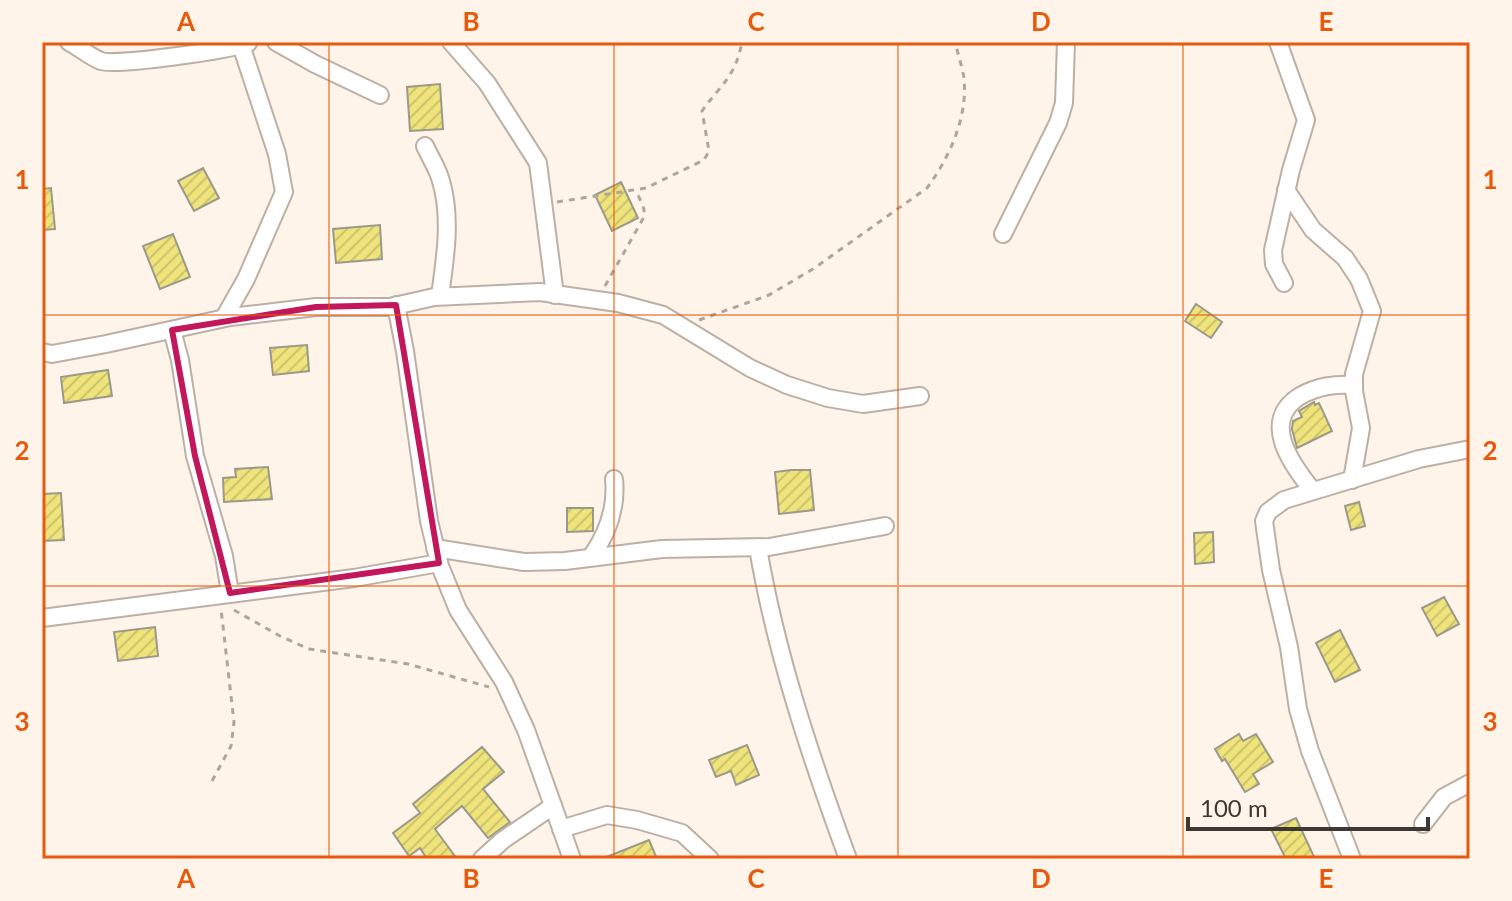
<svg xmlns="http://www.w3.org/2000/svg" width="1512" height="901" viewBox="0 0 1512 901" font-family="Lato,sans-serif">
<defs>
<pattern id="building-hatch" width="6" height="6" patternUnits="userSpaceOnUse" patternTransform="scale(2)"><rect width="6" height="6" fill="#efe37c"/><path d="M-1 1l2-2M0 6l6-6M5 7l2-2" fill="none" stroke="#cec46c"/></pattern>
</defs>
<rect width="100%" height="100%" fill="#fff4ea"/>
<g fill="url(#building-hatch)" stroke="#9a998a" stroke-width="2">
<path d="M440,84L443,129L410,131L407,87Z"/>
<path d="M203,168L219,198L194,211L178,181Z"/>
<path d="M621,182L638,218L612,231L595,195Z"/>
<path d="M51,188L55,229L42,230V189Z"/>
<path d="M380,225L382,259L336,263L333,229Z"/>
<path d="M173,234L190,277L160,289L143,246Z"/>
<path d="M1196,304L1222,322L1211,338L1185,321Z"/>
<path d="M307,345L309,371L273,375L270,348Z"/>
<path d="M108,370L112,396L64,403L61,377Z"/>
<path d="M1314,402L1315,405L1319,403L1332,431L1297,448L1292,429L1293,421L1302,417L1299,411Z"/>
<path d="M268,467L272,499L224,502L223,478L236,477L235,469Z"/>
<path d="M791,470H810L814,510L779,514L775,472Z"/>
<path d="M61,493L64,540L42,541V494Z"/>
<path d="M1359,502L1365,526L1351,530L1345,506Z"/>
<path d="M567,508H593V531L567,532Z"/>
<path d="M1213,532L1214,562L1195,564L1194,533Z"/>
<path d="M1444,597L1459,624L1437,636L1422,608Z"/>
<path d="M155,627L158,656L118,661L114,632Z"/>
<path d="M1340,630L1360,670L1335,682L1316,643Z"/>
<path d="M1239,734L1243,741L1256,734L1273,762L1253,774L1259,784L1245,792L1225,759L1222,761L1215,749Z"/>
<path d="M747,745L759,775L736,785L731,771L716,777L709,760Z"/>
<path d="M482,747L504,772L483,789L510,822L488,838L462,806L435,829L457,859H427L420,848L409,856L393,833L420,813L413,804Z"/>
<path d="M1296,818L1315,859H1286L1271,829Z"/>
<path d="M649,840L657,859H604V858Z"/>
</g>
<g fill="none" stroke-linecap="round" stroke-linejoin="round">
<defs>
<g id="street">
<path d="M69,42C79,47 90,57 101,61C117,66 230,50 248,43"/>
<path d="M276,42L315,64L380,95"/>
<path d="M451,42L487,83L538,163L555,295"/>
<path d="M1278,42L1306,120L1291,170L1273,250L1274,264L1284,283"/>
<path d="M425,146C430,157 438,169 441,181C452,218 445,259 440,296"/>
<path d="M1286,190L1313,230L1345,258L1359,279L1372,311L1354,374V391L1361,428L1352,480"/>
<path d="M1003,234L1058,123L1064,103L1066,42"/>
<path d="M396,305L405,351L429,521L440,566L458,610L504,682L526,730L572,859"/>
<path d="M224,318L246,279L284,192L277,154L240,42"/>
<path d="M172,330L180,360L195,456L224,556L230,593"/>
<path d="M42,352L52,354L106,344L230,317L316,307H390L434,297L540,292L618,303L663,315L750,368L787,385L828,398L863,404L920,396"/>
<path d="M1313,491C1291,464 1260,421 1300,396C1318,386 1334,384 1354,385"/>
<path d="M435,548L524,562L565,561L662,549L769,547L885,526"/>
<path d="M758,548C776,654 811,758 848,859"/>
<path d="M591,557C608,533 617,508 614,479"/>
<path d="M42,618L354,578L439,563"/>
<path d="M1423,824L1444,797L1470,783"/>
<path d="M561,829L607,815L637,820L682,833L710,859"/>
<path d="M482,859L503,840L553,806"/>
<path d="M1352,859L1310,751L1298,709L1289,647L1271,570L1264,521L1268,512L1284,500L1419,459L1470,449"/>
</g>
</defs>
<use href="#street" stroke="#bcb0a4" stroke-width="20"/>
<g stroke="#aea59e" stroke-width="3" stroke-dasharray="6 6" stroke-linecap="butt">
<path d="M557,202L646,188L704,160L709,151L702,111C721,84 735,78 742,42"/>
<path d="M605,286L644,217V209L636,190"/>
<path d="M699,320L769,295L813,269L927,188C949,158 968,118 964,78C962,66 958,54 955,42"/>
<path d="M234,610L280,636L309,649L408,664L489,687"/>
<path d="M212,781L231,746L234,722L221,609"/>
</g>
<use href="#street" stroke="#fff" stroke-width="16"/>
</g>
<path fill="none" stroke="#c2185b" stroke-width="6" stroke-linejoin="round" d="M396,305L439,563L230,593L195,456L172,330L316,307Z"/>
<path fill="none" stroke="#e8590c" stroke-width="2" stroke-opacity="0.55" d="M329,42V859M614,42V859M898,42V859M1183,42V859M42,315H1470M42,586H1470"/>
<rect width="1512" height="901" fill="none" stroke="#fff4ea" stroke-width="88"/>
<path d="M1188 817v12h240v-12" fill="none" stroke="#3d3833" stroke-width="4"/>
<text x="1200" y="817" font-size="24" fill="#3d3833" stroke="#fff4ea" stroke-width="6" paint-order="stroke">100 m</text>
<rect x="44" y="44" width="1424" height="813" fill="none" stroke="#e8590c" stroke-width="3"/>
<g font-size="26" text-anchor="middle" font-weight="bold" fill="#e8590c">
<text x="186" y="31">A</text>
<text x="471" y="31">B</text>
<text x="756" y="31">C</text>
<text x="1041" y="31">D</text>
<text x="1326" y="31">E</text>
<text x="22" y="189">1</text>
<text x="1490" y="189">1</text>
<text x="22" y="460">2</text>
<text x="1490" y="460">2</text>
<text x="22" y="731">3</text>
<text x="1490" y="731">3</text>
<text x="186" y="888">A</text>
<text x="471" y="888">B</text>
<text x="756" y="888">C</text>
<text x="1041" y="888">D</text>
<text x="1326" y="888">E</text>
</g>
</svg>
